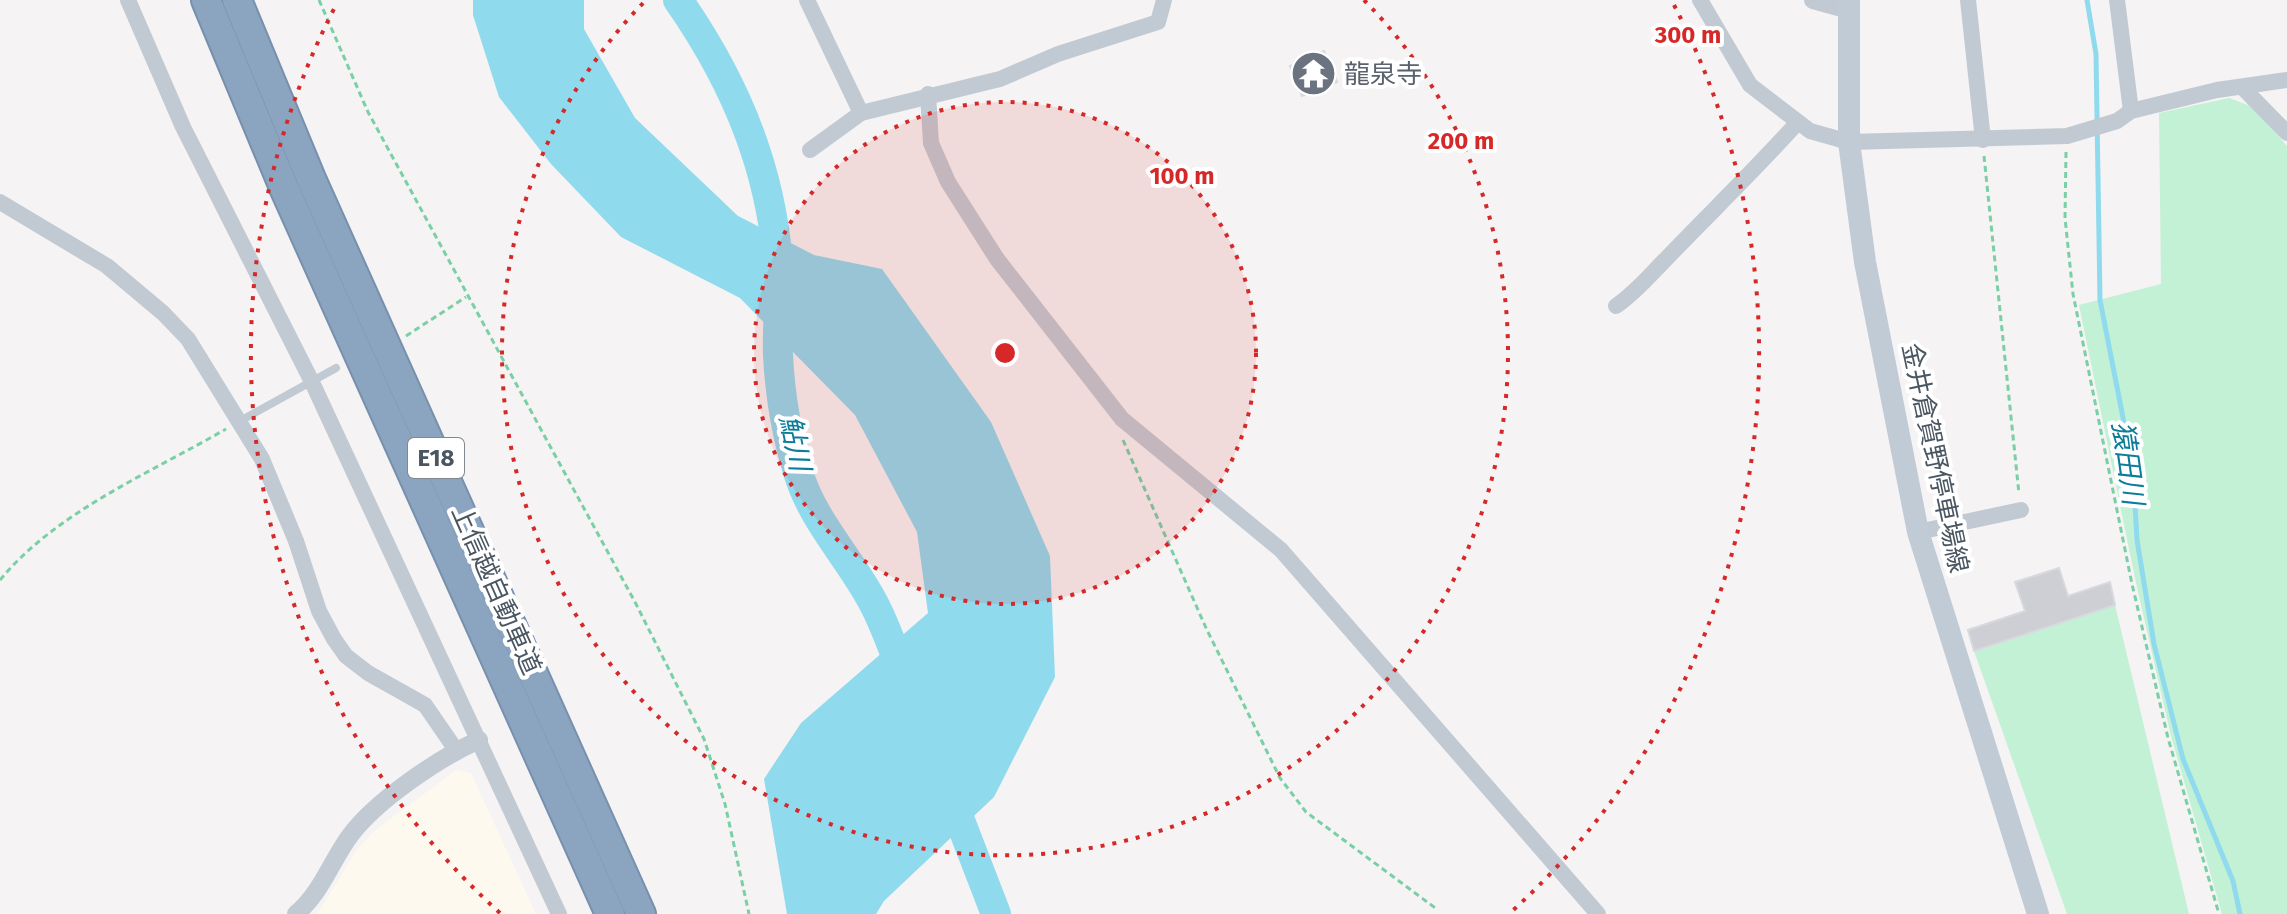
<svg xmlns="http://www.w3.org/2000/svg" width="2287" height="914" viewBox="0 0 2287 914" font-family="'Fira Sans','Noto Sans JP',sans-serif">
<rect width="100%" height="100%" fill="#f5f3f3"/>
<path fill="#fdf9ef" d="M456,770L471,773L536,914H317L356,851L373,832Z"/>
<g fill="#c3f1d5">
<path d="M2229,98L2253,107L2287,146V914H2222L2171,736L2136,583L2079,305L2161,284L2159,113Z"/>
<path d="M2115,605L2189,914H2067L1974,651Z"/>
</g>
<path fill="#90daee" d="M473,0H584V29L635,118L738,216L814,255L882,269L991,422L1050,556L1055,677L994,797L884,901L876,914H787L764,779L801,723L928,613L917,532L855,415L740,298L621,237L551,164L499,97L473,15Z"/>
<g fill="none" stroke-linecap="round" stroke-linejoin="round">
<path stroke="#90daee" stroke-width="5" d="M2087,0L2096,54L2100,300L2133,469L2137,540L2154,644L2183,759L2233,881L2240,914"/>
<g stroke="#90daee" stroke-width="30">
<path d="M678,0C738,86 775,177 779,282C780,306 777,331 778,355C780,394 787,437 799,475C814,523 853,562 875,606C887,629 895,655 905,679"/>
<path d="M947,787L996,914"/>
</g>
</g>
<g fill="#cdcfd5" stroke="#d7d9de" stroke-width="2">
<path d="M1324,51L1337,82L1302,96L1290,66Z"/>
<path d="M2059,568L2068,596L2110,582L2115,605L1974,651L1968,630L2025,611L2015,582Z"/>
</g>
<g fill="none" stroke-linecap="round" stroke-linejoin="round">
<defs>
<g id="motorway">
<path d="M206,0L285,190L610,914"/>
<path d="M237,0L312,181L641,914"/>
</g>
</defs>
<use href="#motorway" stroke="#7690ad" stroke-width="32"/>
<g stroke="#7ad0a6" stroke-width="3" stroke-dasharray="6 4" stroke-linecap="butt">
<path d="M319,0L368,112L635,602L704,739L725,804L749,914"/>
<path d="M2066,152L2065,218L2073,294L2132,584L2168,738L2219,914"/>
<path d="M1984,156L2019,494"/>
<path d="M406,336L466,297"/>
<path d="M1123,440L1206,628L1280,778L1306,812L1438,910"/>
<path d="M0,580C56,512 150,473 226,429"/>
</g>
<path stroke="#c1cad2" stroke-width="8" d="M240,421L336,368"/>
<g stroke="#c1cad2" stroke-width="16">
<path d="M128,0L183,127L311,380L559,914"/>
<path d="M807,0L861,113"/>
<path d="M1700,0L1750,85L1810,131L1849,142L2067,136L2117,121L2131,111L2217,90L2287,80"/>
<path d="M1968,0L1983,140"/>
<path d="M2117,0L2131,111"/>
<path d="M2242,87L2287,133"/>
<path d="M928,94L931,143L948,182L997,259L1122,419L1281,550L1598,914"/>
<path d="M810,150L861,113L1000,79L1058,54L1158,22L1164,0"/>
<path d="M0,202L107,266L163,313L188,339L262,459L296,541L319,611L334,639L346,656L368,673L425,705L456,750"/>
<path d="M1616,306C1636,292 1648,277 1665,260C1709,214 1755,170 1798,122"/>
<path d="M1918,532L2021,510"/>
</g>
<g stroke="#c1cad2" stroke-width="18">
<path d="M1813,0L1849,10"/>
<path d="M296,914C321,893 331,862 349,837C375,801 439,758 479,740"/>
</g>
<path stroke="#c1cbd6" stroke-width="22" d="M1849,0V142L1865,262L1918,532L2038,914"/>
<use href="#motorway" stroke="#8ba5c1" stroke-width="28"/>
</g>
<circle cx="1005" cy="353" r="251" fill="#d62828" fill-opacity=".12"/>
<g fill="none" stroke="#d62828" stroke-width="4" stroke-dasharray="4 8">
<circle cx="1005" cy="353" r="251"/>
<path d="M1364 0A503 503 0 1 1 646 0"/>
<path d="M500 913A754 754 0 0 1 336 5M1674 5A754 754 0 0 1 1510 913"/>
</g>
<defs>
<symbol id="temple-disc" viewBox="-11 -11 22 22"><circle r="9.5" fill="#6b7280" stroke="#fff"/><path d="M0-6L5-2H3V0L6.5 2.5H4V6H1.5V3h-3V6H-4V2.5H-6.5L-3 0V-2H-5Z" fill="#fff"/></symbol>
</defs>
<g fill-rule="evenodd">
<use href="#temple-disc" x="1288" y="48" width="51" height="51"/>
</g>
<g text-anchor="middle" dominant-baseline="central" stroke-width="8" stroke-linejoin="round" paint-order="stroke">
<rect fill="#fff" stroke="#808990" stroke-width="2" x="408" y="438" width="56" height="40" rx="6"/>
<g font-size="24" font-weight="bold" fill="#4a5661">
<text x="436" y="458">E18</text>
</g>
<g font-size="26" fill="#5b616d" stroke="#fff" text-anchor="start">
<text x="1344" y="74">龍泉寺</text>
</g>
<g font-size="26" fill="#4a5661" stroke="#fff">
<text transform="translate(1935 458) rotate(78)">金井倉賀野停車場線</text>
<text transform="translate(496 590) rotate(66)">上信越自動車道</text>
</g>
<g font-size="28" font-style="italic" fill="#0c7c9b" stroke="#fff">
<text transform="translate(795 443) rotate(78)">鮎川</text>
<text transform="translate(2128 463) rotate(82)">猿田川</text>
</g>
</g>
<circle cx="1005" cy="353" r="12" fill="#d62828" stroke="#fff" stroke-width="4"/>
<g font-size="24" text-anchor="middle" font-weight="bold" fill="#d62828" stroke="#fff" stroke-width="8" stroke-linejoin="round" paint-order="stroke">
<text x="1688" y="43">300 m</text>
<text x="1461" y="149">200 m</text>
<text x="1182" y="184">100 m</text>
</g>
</svg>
